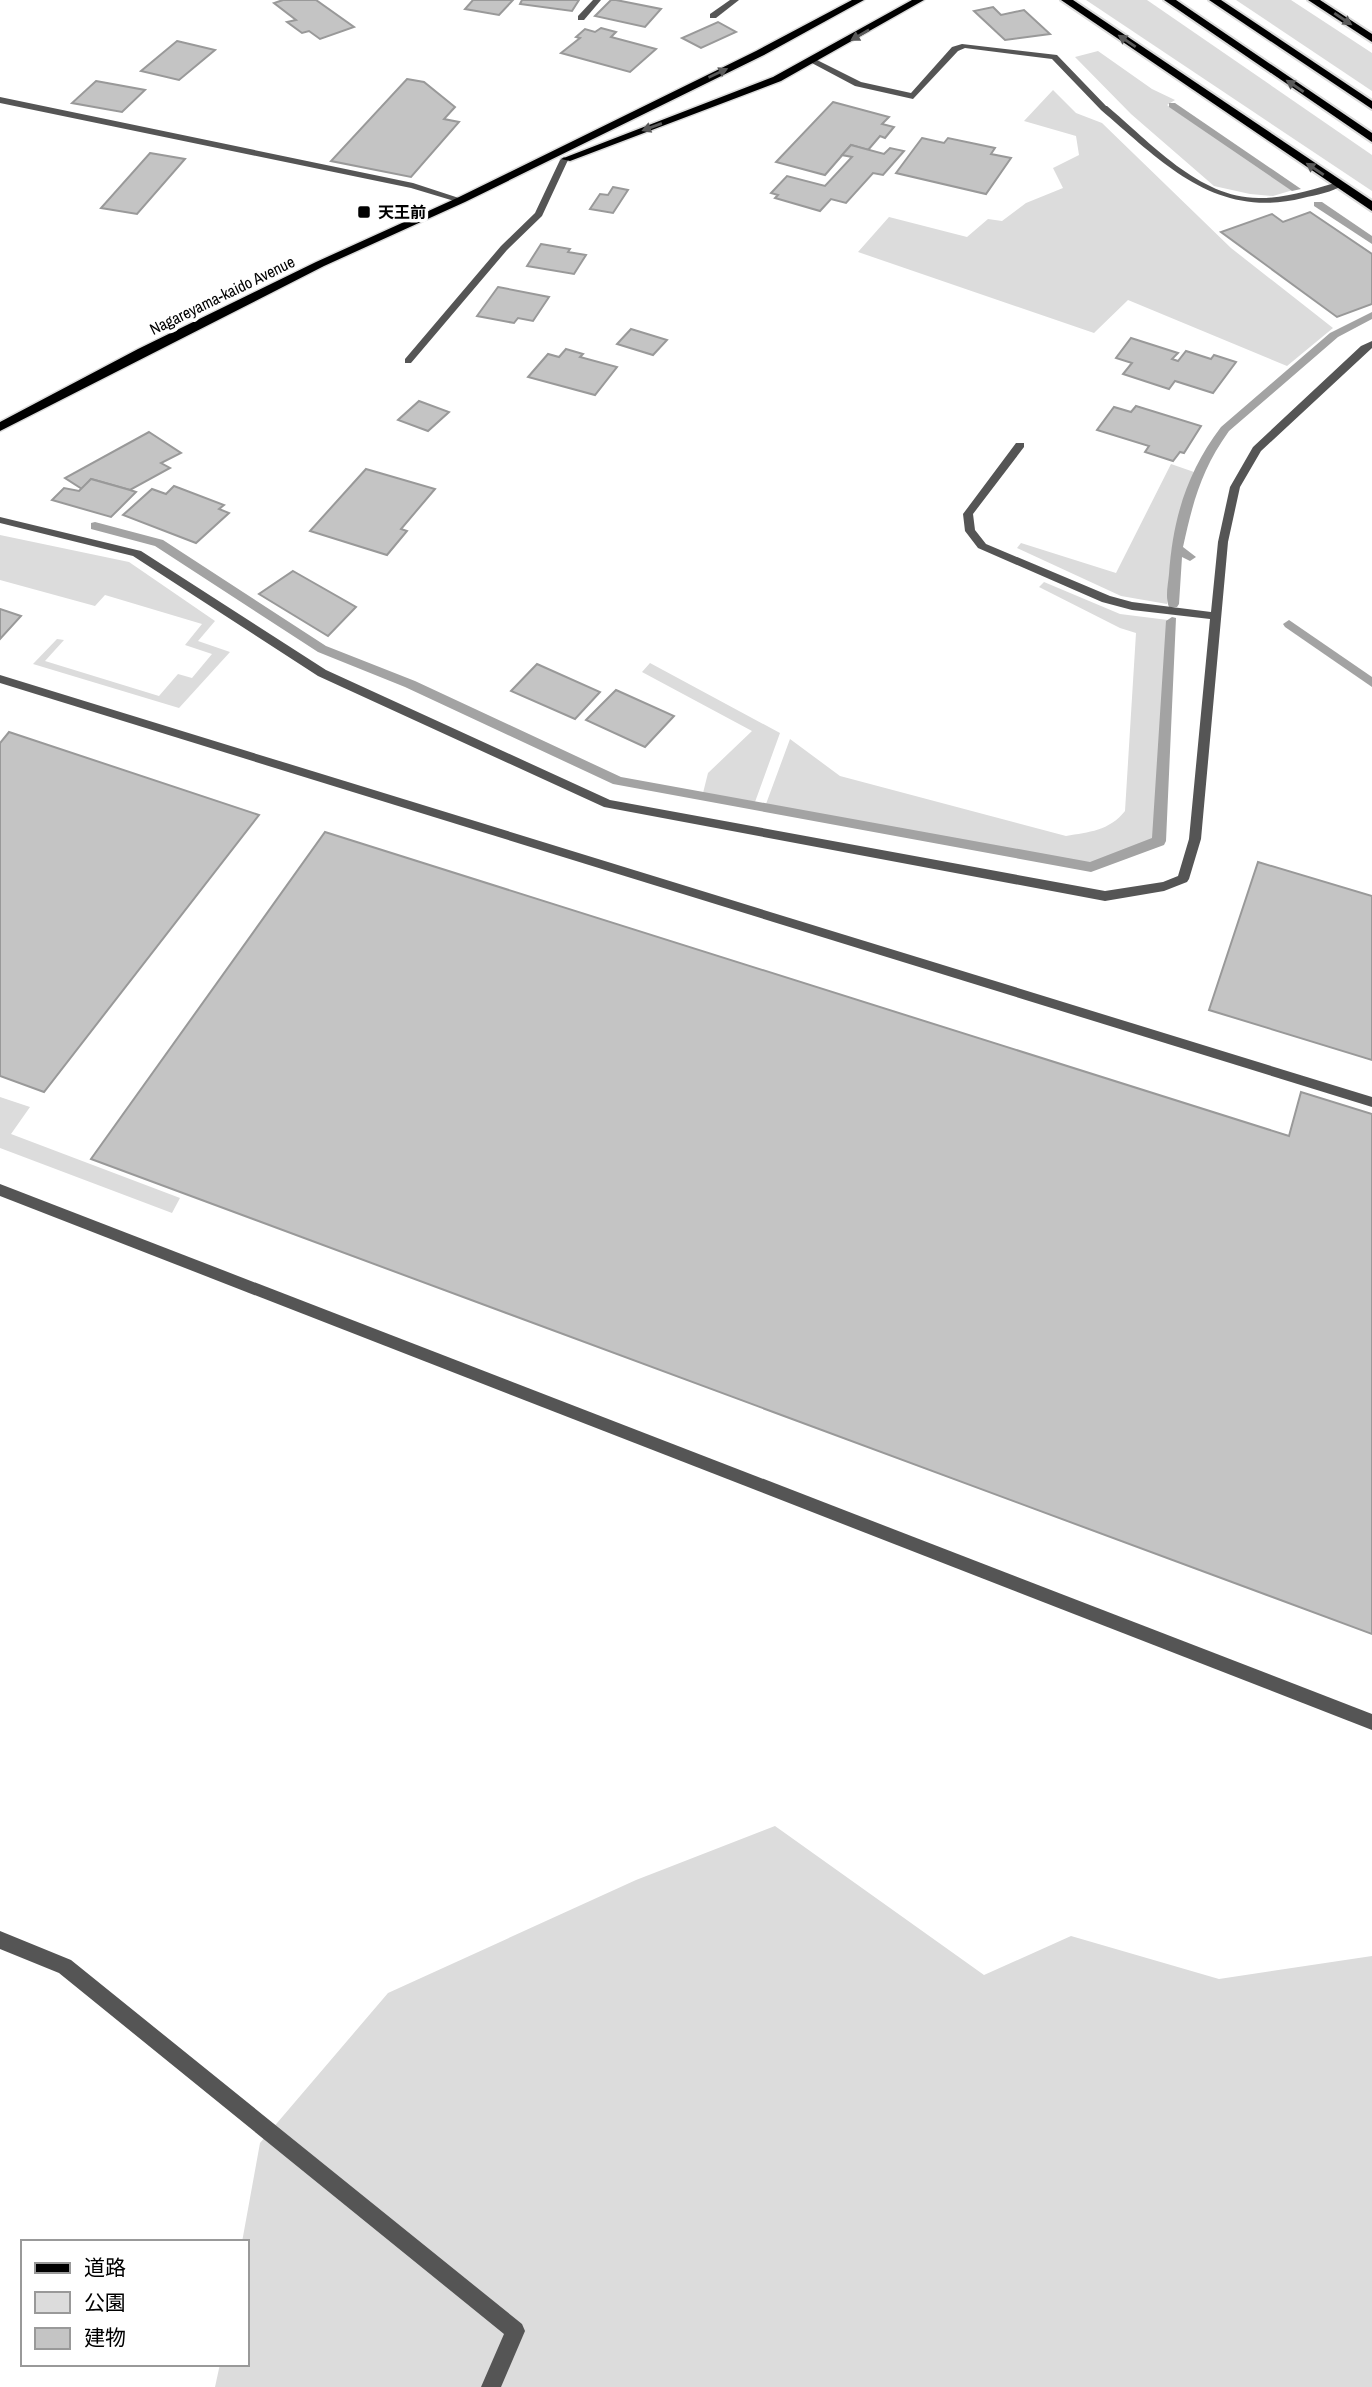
<svg xmlns="http://www.w3.org/2000/svg" width="1372" height="2387" viewBox="0 0 1372 2387" font-family="'Archivo Narrow','Noto Sans JP',sans-serif">
<rect width="100%" height="100%" fill="#fff"/>
<g fill="#dcdcdc">
<path d="M1086,0H1147L1372,155V191Z"/>
<path d="M1236,0H1291L1372,53V91Z"/>
<path d="M1098,51L1152,89L1175,100L1167,105L1293,190L1273,196L1250,194L1214,186L1131,114L1075,57Z"/>
<path d="M1053,90L1076,113L1102,123L1231,248L1333,328L1287,366L1128,300L1094,333L858,252L889,217L967,237L988,219L1002,221L1026,203L1063,188L1053,168L1079,155L1076,136L1024,121Z"/>
<path d="M1171,464L1194,472L1172,549L1167,604L1121,596L1017,548L1021,543L1116,573Z"/>
<path d="M0,535L129,562L215,621L198,641L230,652L179,708L33,664L57,639L64,640L45,661L159,696L178,674L192,678L212,654L185,645L202,624L105,595L95,606L0,580Z"/>
<path d="M1044,582L1120,614L1168,620L1156,838L1091,865L766,804L790,739L840,776L1066,836C1089,832 1109,831 1125,811L1136,633L1120,628L1039,587Z"/>
<path d="M650,663L780,733L755,802L703,793L708,773L752,731L642,672Z"/>
<path d="M0,1097L30,1107L11,1134L180,1198L172,1213L0,1148Z"/>
<path d="M775,1826L984,1975L1071,1936L1219,1979L1372,1956V2387H215L220,2364H247V2242H242L260,2143L388,1993L636,1880Z"/>
</g>
<g fill="none" stroke-linecap="round" stroke-linejoin="round">
<g fill="#a3a3a3" fill-rule="evenodd">
<path d="M1169,103H1175L1301,189L1292,191L1169,107Z"/>
<path d="M1314,202H1322L1372,236V244L1314,206Z"/>
<path d="M1372,312V319L1338,337L1229,431C1201,470 1193,502 1183,547L1196,557L1190,561L1182,557L1179,604L1177,607H1169C1165,597 1168,585 1169,574C1173,518 1187,472 1221,427L1330,333Z"/>
<path d="M95,522L163,540L326,646L415,681L621,777L1090,862L1152,838L1166,621L1172,617L1176,618L1166,841L1164,845L1091,872L613,784L405,687L318,652L155,546L91,529V523Z"/>
<path d="M1289,620L1372,677V687L1285,627L1283,624Z"/>
</g>
</g>
<g fill="#c4c4c4" stroke="#999" stroke-width="2">
<path d="M283,0H316L354,27L320,39L309,31L302,33L287,22L296,20L274,3Z"/>
<path d="M473,0H513L499,15L465,9Z"/>
<path d="M522,0H579L572,11L520,4Z"/>
<path d="M611,0H616L661,9L645,27L595,16Z"/>
<path d="M993,7L1001,15L1024,10L1050,34L1005,40L974,11Z"/>
<path d="M718,22L736,32L701,48L682,38Z"/>
<path d="M601,28L616,32L611,37L656,49L630,72L561,53L580,38L576,37L585,29L595,32Z"/>
<path d="M177,41L215,50L179,80L141,71Z"/>
<path d="M407,79L424,82L455,107L444,119L459,122L411,177L331,161Z"/>
<path d="M96,81L145,90L122,112L72,103Z"/>
<path d="M833,102L889,117L882,124L894,127L885,138L880,136L868,150L851,145L825,175L776,162Z"/>
<path d="M922,138L944,143L948,138L995,148L991,154L1011,158L986,194L896,173Z"/>
<path d="M851,145L884,154L890,148L904,151L883,175L873,173L846,203L831,199L820,211L775,198L778,195L771,193L787,176L825,186L852,157L842,155Z"/>
<path d="M150,153L185,159L137,214L101,208Z"/>
<path d="M613,187L628,190L613,213L590,209L600,194L608,195Z"/>
<path d="M1310,212L1372,254V304L1337,317L1221,232L1272,214L1283,222Z"/>
<path d="M541,244L570,249L568,252L586,255L574,274L527,266Z"/>
<path d="M498,287L549,297L533,321L518,318L514,323L477,316Z"/>
<path d="M631,329L667,340L653,355L617,344Z"/>
<path d="M1131,338L1178,353L1172,359L1178,361L1186,351L1211,359L1214,355L1236,362L1213,393L1175,381L1169,389L1123,374L1132,363L1116,358Z"/>
<path d="M566,349L583,354L580,357L617,367L595,395L528,377L548,354L559,357Z"/>
<path d="M419,401L449,412L428,431L398,420Z"/>
<path d="M1136,406L1201,426L1184,453L1180,452L1173,461L1145,452L1149,446L1097,430L1114,407L1131,412Z"/>
<path d="M149,432L181,453L161,463L170,468L130,490L91,479L82,489L65,478Z"/>
<path d="M366,469L435,489L401,529L407,531L387,555L310,531Z"/>
<path d="M91,479L130,490L136,492L111,517L52,500L64,488L79,491Z"/>
<path d="M174,486L224,505L219,509L229,513L196,543L123,515L152,489L166,494Z"/>
<path d="M293,571L356,607L328,636L259,594Z"/>
<path d="M0,609L21,616L0,639Z"/>
<path d="M537,664L600,692L575,719L511,691Z"/>
<path d="M616,690L674,716L645,747L586,720Z"/>
<path d="M9,732L259,815L44,1092L0,1076V743Z"/>
<path d="M325,832L1289,1136L1301,1092L1372,1114V1634L91,1159Z"/>
<path d="M1258,862L1372,896V1060L1209,1010Z"/>
</g>
<g fill="none" stroke-linecap="round" stroke-linejoin="round">
<defs>
<g id="primary">
<path d="M852,0H864L764,55L465,202L324,266L0,431V422L138,349L316,262L457,198L756,51Z"/>
<path d="M912,0H924L781,81L570,161L561,159L773,77Z"/>
</g>
<g id="trunk">
<path d="M1061,0H1073L1372,201V211Z"/>
<path d="M1164,0H1176L1372,133V142Z"/>
<path d="M1209,0H1221L1372,101V109Z"/>
<path d="M1308,0H1320L1372,34V42Z"/>
</g>
</defs>
<use href="#primary" stroke="#dbdbdb" stroke-width="3"/>
<use href="#trunk" stroke="#dbdbdb" stroke-width="4"/>
<g fill="#555" fill-rule="evenodd">
<path d="M593,0H601L584,20H578V16Z"/>
<path d="M730,0H739L716,18H710V14Z"/>
<path d="M962,44L1057,55L1108,108L1101,110L1052,59L965,48L958,51L913,99L855,86L808,61L815,59L861,82L911,93L952,47Z"/>
<path d="M564,157L568,160L542,216L507,250L411,363H405V359L501,246L535,213L560,160Z"/>
<path d="M0,675L1372,1097V1107L0,683Z"/>
</g>
<g fill="#555" fill-rule="evenodd">
<path d="M0,97L413,183L465,200L461,203L411,188L0,103Z"/>
<path d="M1101,106H1107C1150,142 1200,199 1260,198C1288,198 1313,189 1339,182L1343,185C1333,192 1316,195 1303,198C1215,220 1162,162 1101,110Z"/>
<path d="M1372,341V348L1261,451L1240,487L1228,542L1201,839L1189,879L1187,882L1164,891L1105,901L604,807L318,676L133,556L0,523V517L141,551L326,670L610,800L1105,891L1163,882L1178,876L1189,839L1210,619L1132,610L1102,602L978,548L965,531L963,514L1016,443H1024V447L973,514L975,530L986,544L1110,596L1132,602L1211,612L1218,542L1230,487L1253,447L1361,346Z"/>
<path d="M0,1184L1372,1714V1730L0,1196Z"/>
<path d="M0,1931L71,1960L522,2324L525,2331L501,2387H481L504,2334L59,1973L0,1949Z"/>
</g>
<use href="#primary" fill="#000" fill-rule="evenodd"/>
<use href="#trunk" fill="#000" fill-rule="evenodd"/>
</g>
<defs><path id="oneway-solid" d="M-6-.8H1V-3.2L6.5 0L1 3.2V.8H-6Z" transform="scale(1.75)"/></defs>
<g fill="#595959">
<use href="#oneway-solid" transform="translate(1343 19) rotate(34)"/>
<use href="#oneway-solid" transform="translate(860 35) rotate(150)"/>
<use href="#oneway-solid" transform="translate(1127 41) rotate(-146)"/>
<use href="#oneway-solid" transform="translate(718 73) rotate(-25)"/>
<use href="#oneway-solid" transform="translate(1295 86) rotate(-146)"/>
<use href="#oneway-solid" transform="translate(652 127) rotate(160)"/>
<use href="#oneway-solid" transform="translate(1315 169) rotate(-146)"/>
</g>
<rect fill="#000" stroke="#fff" stroke-width="2.5" x="357" y="205" width="14" height="14" rx="3.5"/>
<g text-anchor="middle" dominant-baseline="central" stroke-width="7" stroke-linejoin="round" paint-order="stroke">
<g font-size="16" font-weight="bold" fill="#000" stroke="#fff" text-anchor="start">
<text x="378" y="212">天王前</text>
</g>
<g font-size="16" fill="#000" stroke="#fff">
<text transform="translate(222 295) rotate(-26)">Nagareyama-kaido Avenue</text>
</g>
</g>
<rect x="21" y="2240" width="228" height="126" fill="#ffffff" stroke="#999999" stroke-width="2"/>
<rect x="35" y="2263" width="35" height="10" fill="#000000" stroke="#999999" stroke-width="2"/>
<text x="84" y="2275" font-size="21" fill="#000000">道路</text>
<rect x="35" y="2292" width="35" height="21" fill="#dcdcdc" stroke="#999999" stroke-width="2"/>
<text x="84" y="2310" font-size="21" fill="#000000">公園</text>
<rect x="35" y="2328" width="35" height="21" fill="#c4c4c4" stroke="#999999" stroke-width="2"/>
<text x="84" y="2345" font-size="21" fill="#000000">建物</text>
</svg>
